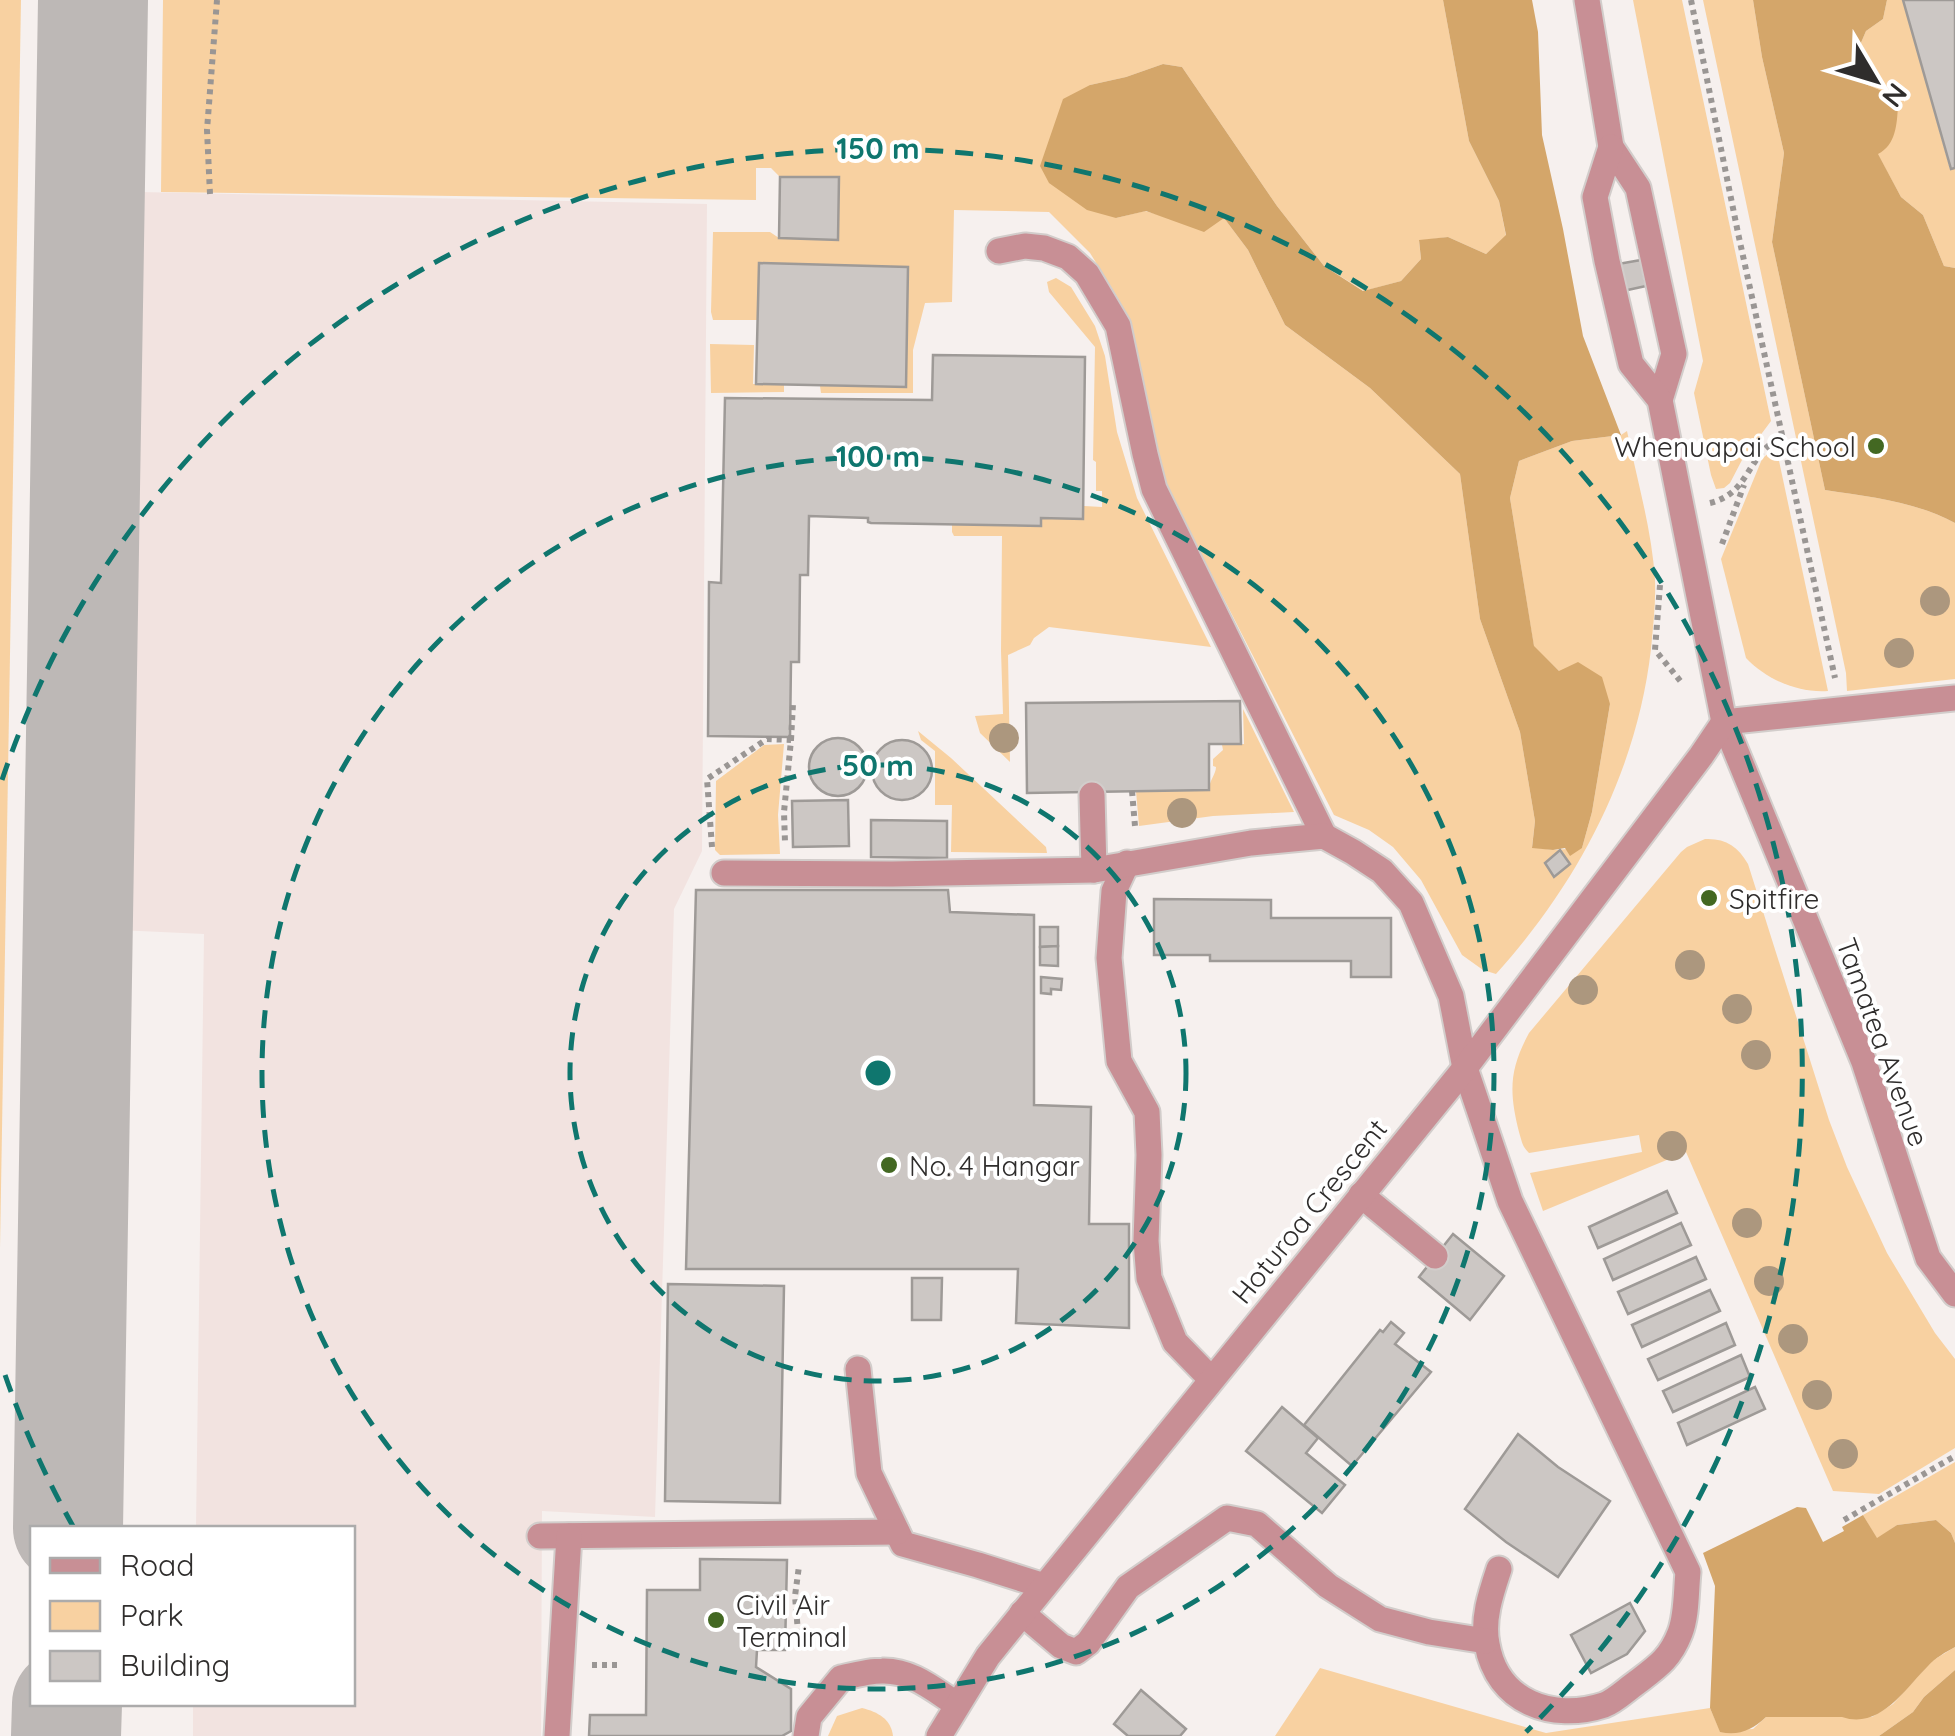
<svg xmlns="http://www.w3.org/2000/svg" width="1955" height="1736" viewBox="0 0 1955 1736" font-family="Quicksand,sans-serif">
<rect width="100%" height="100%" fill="#f6f0ee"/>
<path fill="#f2e3e0" d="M140,192L707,204L702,851L674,909L655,1517L542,1511L541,1736H193V1704H352V1528H196L204,934L118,930Z"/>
<g fill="#f8d1a1">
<path d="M0,0H21L0,1249Z"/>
<path d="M163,0H1443L1469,141L1499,201L1506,236L1486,254L1448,237L1419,241L1421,259L1401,281L1364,291L1324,266L1277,206L1182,67L1163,64L1126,77L1090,85L1116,218L1145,211L1170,218H1224L1248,250L1285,325L1370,388L1460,474L1480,619L1520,732L1535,821L1532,847L1553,850L1582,848L1592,812L1610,704L1559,671L1534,647L1510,498L1519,461L1572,441L1621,435L1627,431C1637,480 1652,530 1655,580C1656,603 1653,626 1651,649C1637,772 1578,883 1496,974L1483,970L1462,955L1421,880L1393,847L1369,830L1334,815L1167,487L1150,428L1138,353L1118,298L1090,253L1049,212L954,210L952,302L925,303L913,350V393H821L820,386L905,387L908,267L760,263L757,320H713L711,312L713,232H770L779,238L837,240L839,178L780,177L771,168H756V200L161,192Z"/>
<path d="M1633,0H1682L1771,421L1742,460L1730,483L1724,488L1716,489L1711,475L1694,393L1703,361Z"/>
<path d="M1703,0H1753L1762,57L1784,153L1772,242L1825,490C1870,497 1914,501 1955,523V679L1847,691L1846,673Z"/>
<path d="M1887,0H1903L1950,169L1955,168V268L1944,266L1923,215L1901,197L1877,153L1880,90L1858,81L1851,66L1866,31L1883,19Z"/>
<path d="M1056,278L1071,287L1095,326L1105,356L1117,432L1137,498L1211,647L1049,627L1034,638L1030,645L1008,655L1010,762L980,733L975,716L1003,714L1001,651L1002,536H954L952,532V525L1041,526V518L1084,517V506L1102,507V491H1096V462L1093,460L1095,347L1049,292L1047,282Z"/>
<path d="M710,344L754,345L753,384L784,385V392L711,393Z"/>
<path d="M1773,449L1778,456L1828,691C1798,693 1767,680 1746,658L1721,559L1762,459Z"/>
<path d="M1243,709L1294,812L1213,816L1139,826L1136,791L1209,790C1209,781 1216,774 1216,767L1213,766V759L1223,750L1222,745L1244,744Z"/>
<path d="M918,731L951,758L1046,847L1047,853L951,852L952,805H935V751L921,740Z"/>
<path d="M784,744L778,815L780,854L720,855L715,850L716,781L764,745Z"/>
<path d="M1705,839C1725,838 1738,846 1748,864L1829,1120L1847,1167L1887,1253L1935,1333L1955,1359V1448L1879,1494L1833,1491L1686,1152L1543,1211L1530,1173L1642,1152L1639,1135L1529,1153C1522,1146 1522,1142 1519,1132C1509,1092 1509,1070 1529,1033L1681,852L1687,847Z"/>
<path d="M1955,1462V1543L1951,1533L1936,1520L1897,1525L1877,1539L1863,1515Z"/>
<path d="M1955,1647V1670L1924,1697L1913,1712L1879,1736H1275L1320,1668L1546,1733L1710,1708L1720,1731L1753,1729L1766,1717H1872L1893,1704L1932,1661Z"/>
<path d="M862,1708C878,1712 891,1719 893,1736H828L837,1716Z"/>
</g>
<g fill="#d4a66a">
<path d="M1443,0H1532L1538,32L1542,135L1563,229L1583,336L1621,435L1572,441L1519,461L1510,498L1534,646L1559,671L1578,662L1602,677L1610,704L1592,812L1582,848L1570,856L1565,848L1553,850L1532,848L1535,821L1520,732L1480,619L1460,474L1370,388L1285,325L1248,250L1224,218L1204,232L1146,211L1116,218L1087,210L1049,183L1040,166L1063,99L1090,85L1126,77L1163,64L1182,67L1277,206L1324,266L1363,291L1401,281L1421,259L1419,240L1448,237L1486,254L1506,235L1499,201L1469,141Z"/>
<path d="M1753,0H1887L1883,19L1866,31L1851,66L1858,81L1880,90L1898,105C1897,124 1896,145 1878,154L1901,197L1923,215L1944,266L1955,268V523C1914,501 1870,497 1825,490L1772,242L1784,153L1762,57Z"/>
<path d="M1797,1507L1806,1508L1823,1542L1844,1531L1842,1527L1863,1515L1877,1538L1897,1525L1936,1520L1951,1533L1955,1543V1647C1946,1652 1935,1658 1928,1666C1905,1689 1880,1730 1842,1717H1766C1752,1730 1739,1736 1720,1732L1710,1708L1715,1586L1703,1553Z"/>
<path d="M1955,1670V1736H1879L1913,1712L1924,1697Z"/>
</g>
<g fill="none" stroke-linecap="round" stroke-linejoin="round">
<g stroke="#bdb8b6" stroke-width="110">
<path d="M68,1528L93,0"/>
<path d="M66,1736L67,1704"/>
</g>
</g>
<g fill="#ccc7c4" stroke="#9e9a97" stroke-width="2.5">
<path d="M1903,0H1955V168L1951,169Z"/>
<path d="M780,177H839L838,240L779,238Z"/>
<path d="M1641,260L1646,286L1623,291L1618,264Z"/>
<path d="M759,263L908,267L906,387L756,384Z"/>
<path d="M933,355L1085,357L1083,519L1041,518V526L871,523L868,522V518L809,516L808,575H800L799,662H791L790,737L708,736L709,582L721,583L725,398L932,400Z"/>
<path d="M1240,701L1241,744H1209V790L1027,793L1026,703Z"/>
<circle cx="838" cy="767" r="29"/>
<circle cx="902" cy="770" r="30"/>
<path d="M848,800L849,846L793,847L792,801Z"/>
<path d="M871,820L947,821V858L871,857Z"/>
<path d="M1560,850L1570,864L1554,877L1545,863Z"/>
<path d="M696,890H948L950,912L1034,915V1105L1091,1107L1089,1224H1129V1328L1016,1323L1018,1269H686Z"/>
<path d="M1154,899L1271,900V918H1391V977H1351V961H1210V955H1154Z"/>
<path d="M1040,927H1058V946L1040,947Z"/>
<path d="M1058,946V966L1040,965V947Z"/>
<path d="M1041,977L1062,979L1061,990L1051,989V994L1041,993Z"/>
<path d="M1667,1191L1677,1213L1598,1248L1589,1227Z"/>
<path d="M1681,1223L1691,1245L1613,1280L1604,1259Z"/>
<path d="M1453,1234L1504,1276L1470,1320L1419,1277Z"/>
<path d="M1696,1257L1706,1279L1628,1314L1618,1292Z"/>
<path d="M912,1278H942L941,1320H912Z"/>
<path d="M668,1284L784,1286L780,1503L665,1501Z"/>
<path d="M1710,1290L1720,1311L1642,1347L1632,1325Z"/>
<path d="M1391,1322L1404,1333L1395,1344L1431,1372L1352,1466L1304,1425L1380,1330L1383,1332Z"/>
<path d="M1726,1323L1735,1345L1658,1380L1648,1359Z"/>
<path d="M1741,1355L1750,1377L1673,1412L1663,1391Z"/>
<path d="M1755,1387L1765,1409L1687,1445L1678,1423Z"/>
<path d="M1282,1407L1318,1438L1306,1453L1345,1485L1322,1513L1246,1451Z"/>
<path d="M1518,1434L1558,1467L1610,1501L1558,1577L1506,1542L1465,1509Z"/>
<path d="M700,1559L787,1560L785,1650H757L756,1667L791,1689V1731L782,1736H589L590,1715H646L647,1590H700Z"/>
<path d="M1630,1603L1645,1631L1627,1654L1591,1673L1571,1635Z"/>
<path d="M1141,1690L1186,1729L1180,1736H1128L1114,1724Z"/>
</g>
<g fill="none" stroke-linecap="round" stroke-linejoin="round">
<defs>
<g id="minor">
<path d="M1587,0L1611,147L1638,188L1674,354L1660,400"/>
<path d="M1611,147L1595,197L1607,261L1631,364L1660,400L1724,722L1864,1062L1928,1258L1955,1294"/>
<path d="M999,251L1025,246L1044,248L1068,257L1087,274L1118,326L1145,454L1154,489L1324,836"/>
<path d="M1092,795L1094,870"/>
<path d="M1127,863L1114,891L1109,958L1119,1061L1147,1112L1149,1155L1146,1241L1149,1278L1175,1342L1211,1379"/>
<path d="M724,873L892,874L1094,870L1251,843L1324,836L1353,852L1382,871L1411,903L1451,996L1465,1068L1510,1201L1688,1572C1686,1591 1687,1615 1680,1633C1670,1659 1657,1667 1636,1683C1626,1690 1615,1701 1604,1705C1552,1722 1497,1702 1487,1644C1482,1619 1491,1593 1499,1569"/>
<path d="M1361,1195L1435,1256"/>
<path d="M858,1369L869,1473L903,1544L978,1565L1044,1586"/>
<path d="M540,1536L897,1532"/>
<path d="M1022,1613L1061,1646L1076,1652L1088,1643L1128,1587L1227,1518L1257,1524L1328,1586L1380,1619L1429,1632L1486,1641"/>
<path d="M557,1736L569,1536"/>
<path d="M806,1736L809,1717L841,1678C854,1675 869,1671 882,1671C911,1670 933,1689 956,1704"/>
<path d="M939,1736L988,1656L1465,1068L1701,756L1724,722L1955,698"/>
</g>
</defs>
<use href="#minor" stroke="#d2cdcb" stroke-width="29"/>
<g stroke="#9a9694" stroke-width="6" stroke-dasharray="5 5" stroke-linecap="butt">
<path d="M1691,0L1738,233L1835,678"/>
<path d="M210,194L207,130L217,0"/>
<path d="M1710,503C1752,493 1747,450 1784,437"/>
<path d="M1722,544L1744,485"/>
<path d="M1660,585L1655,650L1682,683"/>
<path d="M791,740L793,704"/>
<path d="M1132,791L1135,826"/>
<path d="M712,847L707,779L767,739L791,740L784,812L785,842"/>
<path d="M1844,1520L1955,1456"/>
<path d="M799,1644L795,1596L799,1566"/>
<path d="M592,1665H617"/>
</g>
<use href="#minor" stroke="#c88f95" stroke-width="25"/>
</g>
<g fill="#ac977e">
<circle cx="1935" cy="601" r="15"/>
<circle cx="1899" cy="653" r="15"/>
<circle cx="1004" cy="738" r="15"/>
<circle cx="1182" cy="813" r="15"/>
<circle cx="1690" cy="965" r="15"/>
<circle cx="1583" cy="990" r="15"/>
<circle cx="1737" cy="1009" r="15"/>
<circle cx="1756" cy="1055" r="15"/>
<circle cx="1672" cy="1146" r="15"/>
<circle cx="1747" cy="1223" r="15"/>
<circle cx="1769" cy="1281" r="15"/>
<circle cx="1793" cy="1339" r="15"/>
<circle cx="1817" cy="1395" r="15"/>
<circle cx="1843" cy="1454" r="15"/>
</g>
<g fill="none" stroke="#0f766e" stroke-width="5" stroke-dasharray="18 12">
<circle cx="878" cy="1073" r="308"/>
<circle cx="878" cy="1073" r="616"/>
<path d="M74 1528A924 924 0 0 1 2 1366M2 780A924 924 0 1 1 1526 1732"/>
</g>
<g fill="#436822" stroke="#fff" stroke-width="4">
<circle cx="1876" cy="446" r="10"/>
<circle cx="1709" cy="898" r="10"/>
<circle cx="889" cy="1165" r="10"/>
<circle cx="716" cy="1620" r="10"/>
</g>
<g text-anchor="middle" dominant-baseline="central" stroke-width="8" stroke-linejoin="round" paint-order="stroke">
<g font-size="28" fill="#2f2d2c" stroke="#fff" text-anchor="start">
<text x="1856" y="446" text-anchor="end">Whenuapai School</text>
<text x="1729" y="898">Spitfire</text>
<text x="909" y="1165">No. 4 Hangar</text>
<text x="736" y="1604">Civil Air<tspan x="736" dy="32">Terminal</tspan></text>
</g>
<g font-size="28" fill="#2f2d2c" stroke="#fff">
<text transform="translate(1883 1042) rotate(70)">Tamatea Avenue</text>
<text transform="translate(1309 1211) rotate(-51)">Hoturoa Crescent</text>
</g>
</g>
<circle cx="878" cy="1073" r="15" fill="#0f766e" stroke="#fff" stroke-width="5"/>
<g font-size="30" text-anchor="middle" font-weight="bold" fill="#0f766e" stroke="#fff" stroke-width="8" stroke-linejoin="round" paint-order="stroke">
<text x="878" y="159">150 m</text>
<text x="878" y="467">100 m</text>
<text x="878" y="776">50 m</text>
</g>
<rect x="30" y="1526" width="325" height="180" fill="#ffffff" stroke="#acabab" stroke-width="2.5"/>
<rect x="50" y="1558" width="50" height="15" fill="#c88f95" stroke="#acabab" stroke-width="2.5"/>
<text x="120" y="1576" font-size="30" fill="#2f2d2c">Road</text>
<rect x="50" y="1601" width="50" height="30" fill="#f8d1a1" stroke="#acabab" stroke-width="2.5"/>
<text x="120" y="1626" font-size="30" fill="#2f2d2c">Park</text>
<rect x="50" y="1651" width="50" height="30" fill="#ccc7c4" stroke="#acabab" stroke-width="2.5"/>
<text x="120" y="1676" font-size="30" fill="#2f2d2c">Building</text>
<g transform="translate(1875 80) rotate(128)" stroke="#ffffff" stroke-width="8" paint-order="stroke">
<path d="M0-8L18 38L0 25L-18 38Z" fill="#2f2d2c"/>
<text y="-15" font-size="28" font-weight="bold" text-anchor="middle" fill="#2f2d2c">N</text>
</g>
</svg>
